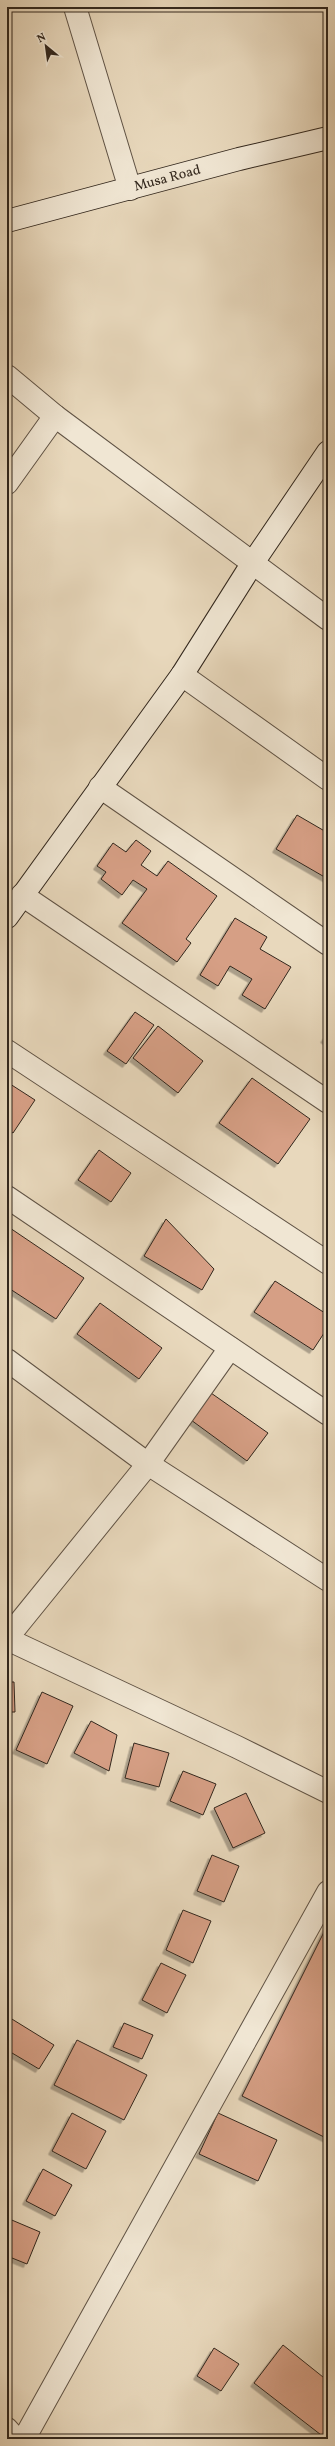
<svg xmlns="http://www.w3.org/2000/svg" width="335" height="2446" viewBox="0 0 335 2446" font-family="Vollkorn,serif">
<defs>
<filter id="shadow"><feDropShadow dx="-3.5" dy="3.5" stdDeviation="0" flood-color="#0004"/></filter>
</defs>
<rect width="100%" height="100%" fill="#e8d8bc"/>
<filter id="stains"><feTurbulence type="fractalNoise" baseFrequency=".005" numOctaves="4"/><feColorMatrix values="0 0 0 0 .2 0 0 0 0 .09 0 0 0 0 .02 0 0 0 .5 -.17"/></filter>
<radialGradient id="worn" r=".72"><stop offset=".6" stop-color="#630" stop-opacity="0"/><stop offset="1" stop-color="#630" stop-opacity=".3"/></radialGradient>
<g fill="#d69f85" stroke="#32271d" filter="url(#shadow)">
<path d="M297,815L328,833V879L276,849Z"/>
<path d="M136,840L151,851L141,865L157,876L168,861L217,896L186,939L191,943L177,962L122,923L147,889L133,880L122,895L101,879L106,872L97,866L113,843L126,852Z"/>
<path d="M235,918L267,937L260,949L291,967L265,1009L242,995L252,979L230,966L218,986L200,975Z"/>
<path d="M135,1012L154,1025L126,1064L107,1051Z"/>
<path d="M158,1026L203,1061L178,1093L133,1058Z"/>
<path d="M328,1034V1042L324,1039Z"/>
<path d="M252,1078L310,1119L278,1164L219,1123Z"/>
<path d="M7,1082L35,1100L13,1133L7,1129Z"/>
<path d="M99,1150L131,1173L111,1202L78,1180Z"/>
<path d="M166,1219L214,1269L202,1290L144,1256Z"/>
<path d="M7,1226L84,1278L56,1319L7,1287Z"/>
<path d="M275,1281L328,1315V1327L313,1350L254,1312Z"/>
<path d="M100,1303L162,1348L139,1379L77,1334Z"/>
<path d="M211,1393L268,1433L247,1461L191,1420Z"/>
<path d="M7,1682H14L15,1712H7Z"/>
<path d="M42,1692L73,1706L47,1764L16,1750Z"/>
<path d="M91,1721L117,1735L109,1771L74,1753Z"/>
<path d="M134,1743L169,1753L159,1787L125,1778Z"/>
<path d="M183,1771L216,1784L203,1815L170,1801Z"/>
<path d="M246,1793L265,1833L233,1848L214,1808Z"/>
<path d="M212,1855L239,1866L224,1902L197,1891Z"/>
<path d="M183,1910L211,1921L193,1963L166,1950Z"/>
<path d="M328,1924V2139L242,2096Z"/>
<path d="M161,1963L186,1975L167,2013L142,2000Z"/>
<path d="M7,2016L54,2045L39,2069L7,2050Z"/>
<path d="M124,2023L153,2035L142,2059L113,2047Z"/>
<path d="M77,2040L147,2075L124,2120L54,2085Z"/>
<path d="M72,2113L106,2131L86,2169L52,2151Z"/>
<path d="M218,2113L277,2140L258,2181L199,2154Z"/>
<path d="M43,2169L72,2185L55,2216L26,2201Z"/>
<path d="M7,2218L40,2232L27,2264L7,2256Z"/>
<path d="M283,2345L328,2381V2435L325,2438L254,2383Z"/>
<path d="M214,2348L239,2364L221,2391L197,2376Z"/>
</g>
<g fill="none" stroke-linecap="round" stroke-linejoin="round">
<defs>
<g id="street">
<path d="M75,7L130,189"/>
<path d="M7,376L55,416L328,619"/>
<path d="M7,483L55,416"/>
<path d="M182,675L328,779"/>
<path d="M100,787L328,944"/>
<path d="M22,895L328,1102"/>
<path d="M7,1051L328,1263"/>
<path d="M7,1197L328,1414"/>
<path d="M7,1360L148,1464L328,1580"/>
<path d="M7,1638L148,1464L230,1348"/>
<path d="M7,1639L237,1747L328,1792"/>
<path d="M7,2429L16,2439"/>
<path d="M24,2439L328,1892"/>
</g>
<g id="secondary">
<path id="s1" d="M7,221L239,159L328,138"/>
<path d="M7,917L182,675L252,564L328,452"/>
</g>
</defs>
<use href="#street" stroke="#605345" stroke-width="24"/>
<use href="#secondary" stroke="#32271d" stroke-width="24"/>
<use href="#street" stroke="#f0e6d3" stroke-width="22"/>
<use href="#secondary" stroke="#f0e6d3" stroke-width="22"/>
</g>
<g text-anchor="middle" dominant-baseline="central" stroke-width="3.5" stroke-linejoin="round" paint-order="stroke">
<g font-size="14" fill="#32271d" stroke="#f0e6d3">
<text stroke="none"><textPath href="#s1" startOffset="166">Musa Road</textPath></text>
</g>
</g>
<rect width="335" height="2446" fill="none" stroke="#e8d8bc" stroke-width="24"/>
<rect x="8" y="8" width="319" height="2430" fill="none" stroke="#32271d" stroke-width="2"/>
<rect x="12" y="12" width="311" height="2422" fill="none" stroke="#32271d"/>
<g transform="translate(46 46) rotate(331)" stroke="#f0e6d3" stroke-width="3" paint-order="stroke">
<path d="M0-3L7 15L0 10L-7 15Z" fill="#32271d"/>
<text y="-6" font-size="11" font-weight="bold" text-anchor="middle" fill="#32271d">N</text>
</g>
<rect width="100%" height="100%" filter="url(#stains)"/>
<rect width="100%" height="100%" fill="url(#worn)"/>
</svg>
